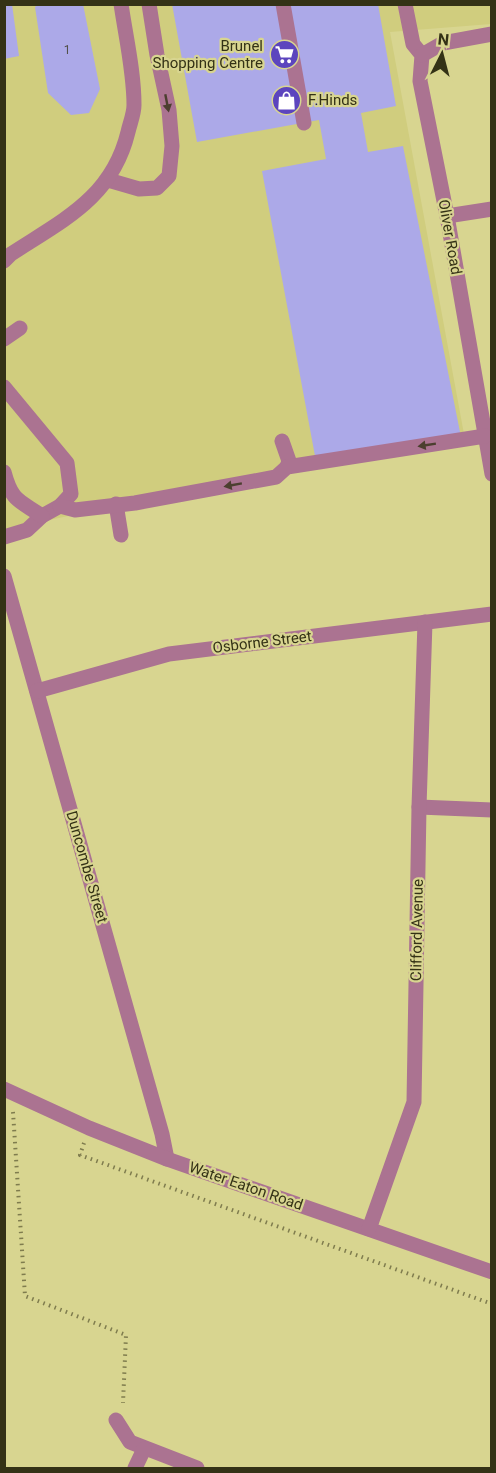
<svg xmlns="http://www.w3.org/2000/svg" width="496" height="1473" viewBox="0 0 496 1473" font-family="Roboto,sans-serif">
<rect width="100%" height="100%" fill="#d8d590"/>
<path fill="#d0cd7e" d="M5,5H491V24L390,32L466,445L298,469L5,529Z"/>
<g fill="#aca9e8">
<path d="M12,4L19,56L4,59V6Z"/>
<path d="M39,4H83L100,89L89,113L71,115L48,93L35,7Z"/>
<path d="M172,4H378L396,106L361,113L368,152L403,146L461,437L315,456L262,171L326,159L319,120L197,142Z"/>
</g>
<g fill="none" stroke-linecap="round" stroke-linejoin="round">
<g stroke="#7f7c4e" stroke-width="4" stroke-dasharray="1.5 4.5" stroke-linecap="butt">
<path d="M13,1112L25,1296L126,1335L123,1403"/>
<path d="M84,1143L80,1155L492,1304"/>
</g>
<g stroke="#ab7391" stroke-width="15">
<path d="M283,4L304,123"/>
<path d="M405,4L413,44L422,55L420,81L447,216L492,474"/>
<path d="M422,55L443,43L492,34"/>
<path d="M108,180L139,189L157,188L169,176L172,146L169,110L157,55L149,4"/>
<path d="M447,216L492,209"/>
<path d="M4,261L11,254C63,220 112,198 128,132C130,123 134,114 134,105C134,72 126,38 121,4"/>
<path d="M4,339L20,328"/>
<path d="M4,387L67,463L71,494L60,506L42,516L27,530L4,537"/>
<path d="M282,441L289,461L287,467"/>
<path d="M4,472C12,502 19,500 42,516"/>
<path d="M116,504L121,535"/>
<path d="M60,506L75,510L135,503L276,477L287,467L485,436"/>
<path d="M4,576L162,1134L167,1159"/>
<path d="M37,691L169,654L492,614"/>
<path d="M419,807L492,810"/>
<path d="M4,1089L89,1128L167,1159L492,1272"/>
<path d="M369,1229L414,1102L419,807L425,622"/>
<path d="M116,1420L130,1442L197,1468"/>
<path d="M135,1468L144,1449"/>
</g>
</g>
<defs><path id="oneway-solid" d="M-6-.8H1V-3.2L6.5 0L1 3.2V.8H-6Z" transform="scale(1.5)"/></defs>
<g fill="#4c3f2f">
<use href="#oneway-solid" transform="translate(167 103) rotate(79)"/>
<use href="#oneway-solid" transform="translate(427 445) rotate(171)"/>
<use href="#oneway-solid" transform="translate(233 485) rotate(170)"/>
</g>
<defs>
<symbol id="supermarket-disc" viewBox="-11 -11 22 22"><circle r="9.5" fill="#5c45be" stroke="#d8d590"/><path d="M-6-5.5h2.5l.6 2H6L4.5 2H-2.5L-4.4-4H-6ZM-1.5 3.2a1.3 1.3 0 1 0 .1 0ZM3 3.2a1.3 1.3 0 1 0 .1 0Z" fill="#fff"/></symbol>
<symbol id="shop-disc" viewBox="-11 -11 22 22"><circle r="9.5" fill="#5c45be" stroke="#d8d590"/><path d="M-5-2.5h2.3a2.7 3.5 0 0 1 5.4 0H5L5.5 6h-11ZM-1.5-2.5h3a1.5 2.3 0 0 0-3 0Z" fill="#fff"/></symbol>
</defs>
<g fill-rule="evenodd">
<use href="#supermarket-disc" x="268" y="38" width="33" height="33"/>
<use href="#shop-disc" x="270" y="84" width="33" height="33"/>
</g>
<g text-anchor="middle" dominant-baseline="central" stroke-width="4.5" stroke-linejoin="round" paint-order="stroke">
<g font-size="12" fill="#52504a">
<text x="67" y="50">1</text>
</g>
<g font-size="15" fill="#343216" stroke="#d8d590" text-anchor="end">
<text x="263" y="46">Brunel<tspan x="263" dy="17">Shopping Centre</tspan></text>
<text x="308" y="100" text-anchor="start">F.Hinds</text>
</g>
<g font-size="15" fill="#343216" stroke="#d8d590">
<text transform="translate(450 237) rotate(80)">Oliver Road</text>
<text transform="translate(262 642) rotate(-7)">Osborne Street</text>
<text transform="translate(87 867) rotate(74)">Duncombe Street</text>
<text transform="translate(417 930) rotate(-89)">Clifford Avenue</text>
<text transform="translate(246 1186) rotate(19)">Water Eaton Road</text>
</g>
</g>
<rect width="496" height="1473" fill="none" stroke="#343216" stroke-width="12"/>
<g transform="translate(442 54) rotate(6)" stroke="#d8d590" stroke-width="4.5" paint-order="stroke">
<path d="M0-4.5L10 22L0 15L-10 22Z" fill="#343216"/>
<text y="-9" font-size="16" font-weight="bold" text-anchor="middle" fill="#343216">N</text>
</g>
</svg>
